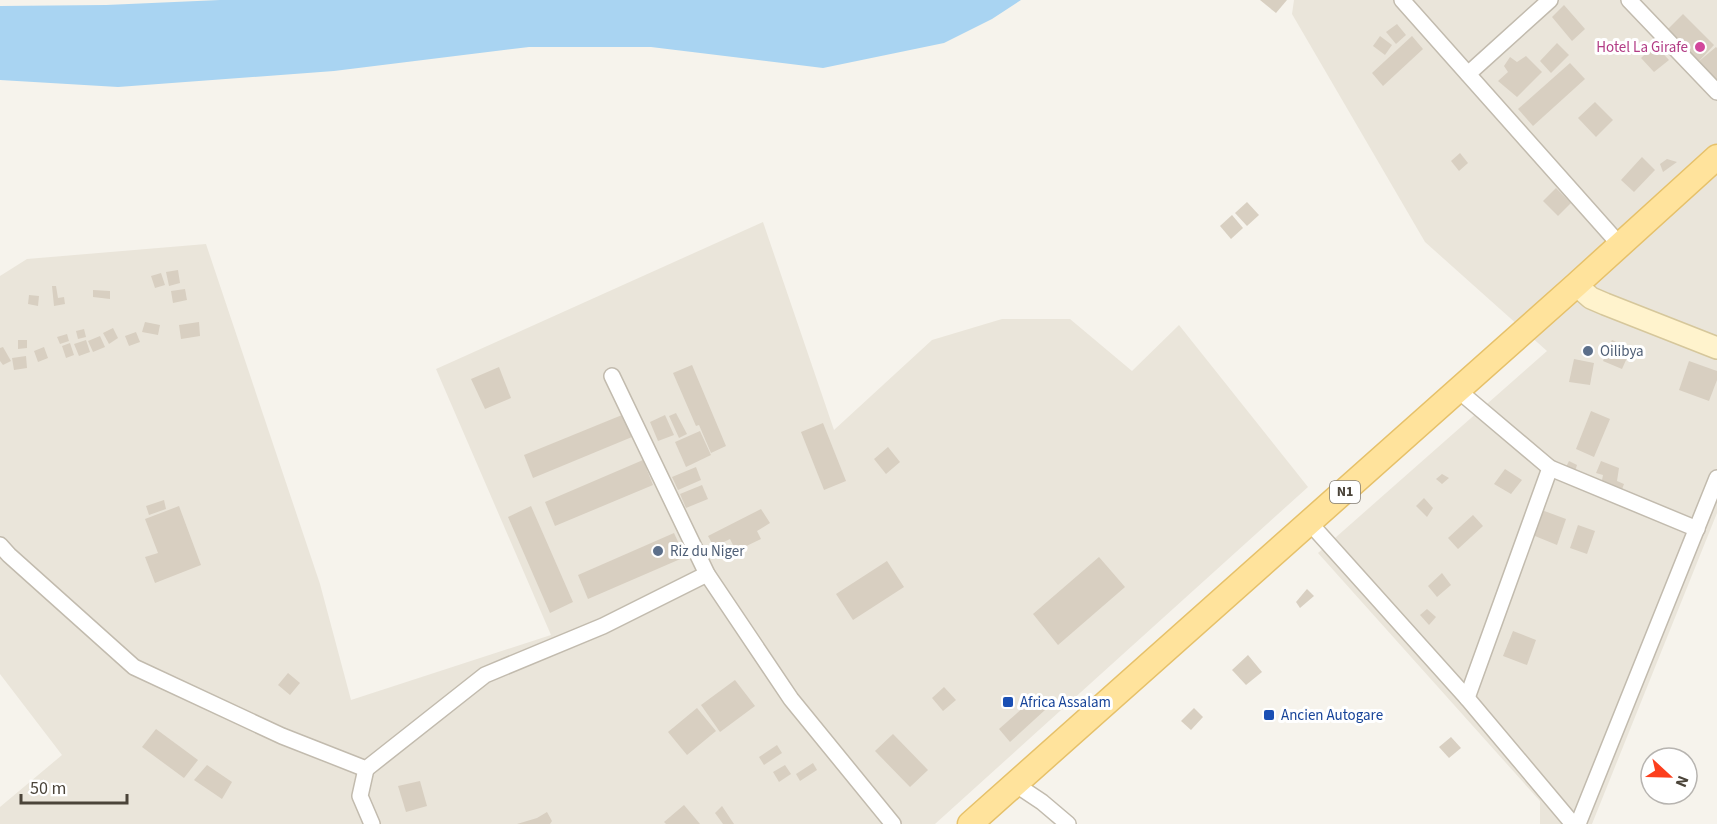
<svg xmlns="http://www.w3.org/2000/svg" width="1717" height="824" viewBox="0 0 1717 824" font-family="'Source Sans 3',sans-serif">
<rect width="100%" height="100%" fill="#f6f3ec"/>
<g fill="#eae5da">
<path d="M1294,0H1717V513L1592,824H1540V801L1318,553L1547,351L1425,242L1292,14Z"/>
<path d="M763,222L834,430L932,340L1002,319H1070L1132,371L1179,325L1308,487L935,824H0V807L62,755L0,674V276L27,259L206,244L320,584L351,700L551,635L436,369Z"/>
</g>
<path fill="#a9d4f2" d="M220,0H1021L992,19L944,43L823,68L651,47H529L334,71L118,87L0,80V6L106,5Z"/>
<g fill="#d8cfc1">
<path d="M1260,0H1287L1276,13Z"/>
<path d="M1564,5L1585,29L1572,41L1552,17Z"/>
<path d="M1683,14L1714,45L1699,61L1667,30Z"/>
<path d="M1397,24L1406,35L1396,44L1386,32Z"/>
<path d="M1380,36L1392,45L1385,55L1373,46Z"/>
<path d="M1412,36L1423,49L1383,86L1372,73Z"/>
<path d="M1557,43L1569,55L1551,73L1540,61Z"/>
<path d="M1655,45L1669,60L1654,72L1641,58Z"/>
<path d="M1716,47L1717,48V85L1698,62Z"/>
<path d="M1526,56L1542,72L1517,97L1498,81L1508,72L1504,66L1510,57L1517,62Z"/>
<path d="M1570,63L1585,79L1533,126L1518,109Z"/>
<path d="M1595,102L1613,120L1596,137L1578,118Z"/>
<path d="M1460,153L1468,163L1459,171L1451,161Z"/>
<path d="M1642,157L1655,170L1634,192L1621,180Z"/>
<path d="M1667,159L1677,162L1663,172L1660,164Z"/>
<path d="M1556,188L1571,203L1558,216L1543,201Z"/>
<path d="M1247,202L1259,215L1247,226L1235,213Z"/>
<path d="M1232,215L1243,228L1231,239L1220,226Z"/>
<path d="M178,270L180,283L169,286L166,272Z"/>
<path d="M161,273L165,285L155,288L151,276Z"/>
<path d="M52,286H56L58,298L64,297L65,304L54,306Z"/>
<path d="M185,289L187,300L173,303L171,291Z"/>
<path d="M93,290L110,291V299L93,297Z"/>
<path d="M29,295L39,296L38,306L28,304Z"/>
<path d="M145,322L160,325L158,335L142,332Z"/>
<path d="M199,322L200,336L181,339L179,325Z"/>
<path d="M113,328L118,338L109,344L103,333Z"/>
<path d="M84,329L86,337L78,339L76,331Z"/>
<path d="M136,332L140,342L129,346L125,336Z"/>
<path d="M67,334L69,341L60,344L57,337Z"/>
<path d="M100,336L105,347L93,352L88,341Z"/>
<path d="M18,340H27V348L18,349Z"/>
<path d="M86,340L90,352L79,356L74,344Z"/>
<path d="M1612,340L1631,349L1622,369L1603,361Z"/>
<path d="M70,343L74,355L66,358L62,346Z"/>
<path d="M3,347L11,361L3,365L0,361V348Z"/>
<path d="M44,347L48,358L38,362L34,351Z"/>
<path d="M26,356L27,368L14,370L12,358Z"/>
<path d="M1574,359L1594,363L1590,385L1569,382Z"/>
<path d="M1689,361L1717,371V380L1709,401L1679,390Z"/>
<path d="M692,365L726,446L711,453L699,425L696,426L673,373Z"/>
<path d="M499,367L511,398L485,409L471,379Z"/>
<path d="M1591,411L1610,419L1594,457L1576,449Z"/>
<path d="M676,413L687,434L679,438L669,416Z"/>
<path d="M622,415L632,437L533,478L524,455Z"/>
<path d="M665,415L674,435L658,441L650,422Z"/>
<path d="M823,423L846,481L824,490L801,432Z"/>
<path d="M700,431L711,455L686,467L675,442Z"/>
<path d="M888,447L900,462L886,474L874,459Z"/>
<path d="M643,460L653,485L555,526L545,502Z"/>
<path d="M1569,461L1577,465L1574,475L1565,469Z"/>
<path d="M1601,461L1619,468L1617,481L1624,484L1621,492L1601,485L1603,475L1596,473Z"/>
<path d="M696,467L701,480L678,490L672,477Z"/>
<path d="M1505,469L1522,480L1511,494L1494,484Z"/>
<path d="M1442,474L1449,478L1442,484L1436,479Z"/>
<path d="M702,485L708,499L686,508L680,494Z"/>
<path d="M1424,498L1433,508L1427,517L1416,506Z"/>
<path d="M164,500L166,509L149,515L146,506Z"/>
<path d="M179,506L201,565L155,583L145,557L158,553L145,519Z"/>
<path d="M531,506L573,602L550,613L508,517Z"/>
<path d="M761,509L770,523L757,531L761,539L736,551L730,539L714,547L708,536Z"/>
<path d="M1539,509L1566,519L1557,545L1530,534Z"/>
<path d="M1473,515L1483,526L1458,549L1448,538Z"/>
<path d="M1578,525L1595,531L1587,554L1570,548Z"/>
<path d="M674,533L685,557L588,599L578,575Z"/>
<path d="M1099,557L1125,587L1058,645L1033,614Z"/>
<path d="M887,561L904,587L853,620L836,594Z"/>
<path d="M1442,573L1451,585L1437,597L1428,586Z"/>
<path d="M1307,589L1314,596L1300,608L1296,602Z"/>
<path d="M1427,609L1436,617L1429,625L1420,615Z"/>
<path d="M1513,631L1536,640L1527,665L1503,656Z"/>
<path d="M1248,655L1262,672L1246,685L1232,670Z"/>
<path d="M288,673L300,683L290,695L278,685Z"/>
<path d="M735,680L755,706L720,732L701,705Z"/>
<path d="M944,687L956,700L943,711L932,698Z"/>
<path d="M1034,698L1045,710L1010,742L999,729Z"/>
<path d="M697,708L716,731L687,755L668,732Z"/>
<path d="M1194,708L1203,717L1191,730L1181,721Z"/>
<path d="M156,729L198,760L184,778L142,747Z"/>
<path d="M893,734L928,770L910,787L875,751Z"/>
<path d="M1451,737L1461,748L1449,758L1439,747Z"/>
<path d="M777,745L782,753L764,765L759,757Z"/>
<path d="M813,763L817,770L800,781L796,774Z"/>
<path d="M207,765L232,782L222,799L194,780Z"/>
<path d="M785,765L791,774L779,782L773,772Z"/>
<path d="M420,781L427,806L406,812L398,786Z"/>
<path d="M684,805L700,824H666L664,822Z"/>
<path d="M722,806L734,824H723L715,813Z"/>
<path d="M547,812L552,821L550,824H517L537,818Z"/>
</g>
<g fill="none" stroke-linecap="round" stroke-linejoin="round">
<defs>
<g id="street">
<path d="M1402,0L1620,245"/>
<path d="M1629,0L1717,92"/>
<path d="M1468,74L1550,0"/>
<path d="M612,376L707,574L791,699L893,824"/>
<path d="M1466,397L1550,468L1697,529"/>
<path d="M1317,531L1467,698L1573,824"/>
<path d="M0,545L9,555L134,667L282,736L366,769L485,675L603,626L707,574"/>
<path d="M1467,698L1550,468"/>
<path d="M366,769L360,796L372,824"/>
<path d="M1017,783L1024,790L1042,802L1068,824"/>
<path d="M1578,824L1717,478"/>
</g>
<path id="secondary" d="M1576,285L1591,298L1605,304L1717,348"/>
<path id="primary" d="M970,824L1576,285L1717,157"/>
</defs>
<use href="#street" stroke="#c2bbae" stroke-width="18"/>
<use href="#secondary" stroke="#d6c79b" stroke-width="24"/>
<use href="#primary" stroke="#e6c16a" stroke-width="27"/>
<use href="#street" stroke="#fff" stroke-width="15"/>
<use href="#secondary" stroke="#fff3cd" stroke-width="21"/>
<use href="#primary" stroke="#ffe39c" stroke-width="24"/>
</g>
<circle fill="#d1479c" stroke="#fff" stroke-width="2" cx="1700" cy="47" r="6"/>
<g fill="#5c6f8a" stroke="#fff" stroke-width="2">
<circle cx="1588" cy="351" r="6"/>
<circle cx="658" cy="551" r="6"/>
</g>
<g fill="#1a4fb4" stroke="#fff" stroke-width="2">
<rect x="1002" y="696" width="12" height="12" rx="3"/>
<rect x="1263" y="709" width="12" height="12" rx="3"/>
</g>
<g text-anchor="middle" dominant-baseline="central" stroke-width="6" stroke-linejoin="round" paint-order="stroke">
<rect fill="#fff" stroke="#817c74" stroke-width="1.5" x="1330" y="481" width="30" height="22" rx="4.5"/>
<g font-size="14" font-weight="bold" fill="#4b4439">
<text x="1345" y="492">N1</text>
</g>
<g font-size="15" fill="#b23c85" stroke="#fff" text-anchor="end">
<text x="1688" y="47">Hotel La Girafe</text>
</g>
<g font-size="15" fill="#4e5e75" stroke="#fff" text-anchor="start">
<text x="1600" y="351">Oilibya</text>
<text x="670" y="551">Riz du Niger</text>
</g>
<g font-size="15" fill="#164399" stroke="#fff" text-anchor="start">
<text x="1020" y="702">Africa Assalam</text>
<text x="1281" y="715">Ancien Autogare</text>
</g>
</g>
<g transform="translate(1669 776) rotate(112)"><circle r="28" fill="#ffffff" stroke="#b7b4b0" stroke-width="1.5"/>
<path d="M0-4.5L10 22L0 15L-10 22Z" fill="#fc3f1d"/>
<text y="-9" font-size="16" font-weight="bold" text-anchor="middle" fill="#4b4439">N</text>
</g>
<path d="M21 794v9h106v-9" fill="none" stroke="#4b4439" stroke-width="3"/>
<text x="30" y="794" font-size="18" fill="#4b4439" stroke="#ffffff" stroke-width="4.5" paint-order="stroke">50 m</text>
</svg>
